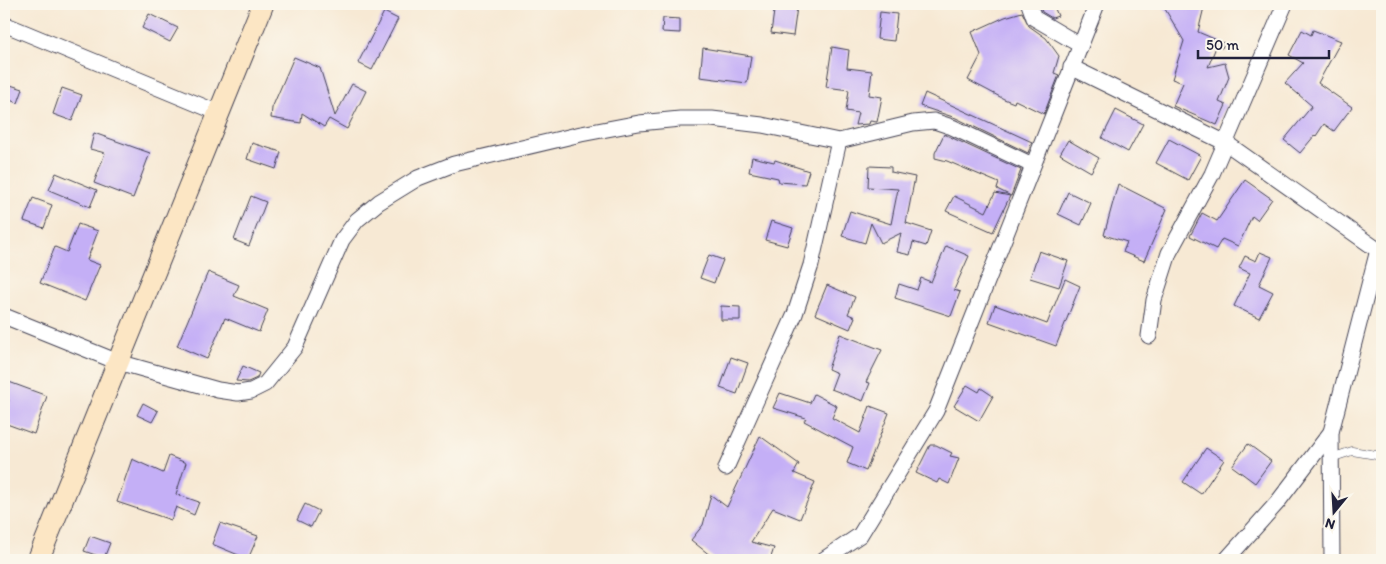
<svg xmlns="http://www.w3.org/2000/svg" width="1386" height="564" viewBox="0 0 1386 564" font-family="Itim,sans-serif">
<rect width="100%" height="100%" fill="#fbf7ec"/>
<filter id="ink" filterUnits="userSpaceOnUse"><feTurbulence type="fractalNoise" baseFrequency=".02" numOctaves="2"/><feDisplacementMap in="SourceGraphic" scale="10" xChannelSelector="R" yChannelSelector="G"/><feConvolveMatrix kernelMatrix="1 2 1 2 8 2 1 2 1" color-interpolation-filters="sRGB"/></filter>
<filter id="wash" filterUnits="userSpaceOnUse"><feTurbulence type="fractalNoise" baseFrequency=".0096" numOctaves="4" result="noise"/><feDisplacementMap in="SourceGraphic" scale="20" xChannelSelector="R" yChannelSelector="G"/><feGaussianBlur stdDeviation="1.12" result="paint"/><feColorMatrix in="noise" values="0 0 0 0 0 0 0 0 0 0 0 0 0 0 0 0 0 1.4 0 .05"/><feComposite in="paint" operator="in"/></filter>
<g filter="url(#wash)">
<rect width="100%" height="100%" fill="#f7e9d4"/>
<g id="blocks">
<g fill="#c4aff6">
<path d="M775,4L797,7L793,36L771,33Z"/>
<path d="M1039,4H1053L1058,16L1052,18L1042,12Z"/>
<path d="M1162,4H1193L1204,7L1198,32L1224,43L1222,48L1216,47L1208,67L1225,63L1229,77L1219,102L1226,105L1217,125L1173,106L1183,83L1172,79L1184,41Z"/>
<path d="M384,12L398,19L372,70L358,63Z"/>
<path d="M880,12L897,14L894,41L877,39Z"/>
<path d="M1022,12L1029,26L1046,38L1059,56L1054,73L1059,75L1044,114L1015,100L1014,103L1004,99L968,80L981,55L972,32L1005,17Z"/>
<path d="M149,14L178,28L170,42L142,28Z"/>
<path d="M663,18L680,19V33L662,32Z"/>
<path d="M1302,30L1311,35L1313,30L1341,41L1318,83L1352,107L1334,131L1324,124L1316,136L1315,135L1300,153L1284,140L1312,106L1285,83L1303,63L1289,55Z"/>
<path d="M832,47L849,50L847,68L872,71L869,95L882,97L877,122L870,121L869,124L855,125L858,113L846,111L849,90L826,87Z"/>
<path d="M703,48L751,56L747,83L700,77Z"/>
<path d="M294,57L320,68L335,116L352,84L366,91L347,129L329,119L324,127L302,113L301,123L271,118L272,108Z"/>
<path d="M4,83L23,89L18,103L4,98Z"/>
<path d="M62,88L82,95L72,121L53,114Z"/>
<path d="M925,93L1032,142L1028,153L956,118L920,106Z"/>
<path d="M1116,110L1143,124L1128,152L1102,138Z"/>
<path d="M94,133L150,153L133,198L94,183L105,153L90,149Z"/>
<path d="M944,134L1021,170L1011,196L997,189L999,183L947,161L935,158V153Z"/>
<path d="M1169,139L1201,156L1188,180L1156,163Z"/>
<path d="M1068,140L1099,158L1091,172L1060,154Z"/>
<path d="M252,143L281,152L276,169L247,159Z"/>
<path d="M752,157L774,162L775,160L809,171L805,184L779,182L778,178L749,172Z"/>
<path d="M869,166L891,167V172L915,177L906,223L931,231L926,246L913,242L910,255L897,252L901,233L881,243L871,223L865,243L842,236L850,211L891,224L898,189L868,187Z"/>
<path d="M56,173L97,190L90,207L49,190Z"/>
<path d="M1245,180L1272,199L1257,220L1252,216L1238,246L1222,239L1216,249L1190,236L1202,213L1217,221Z"/>
<path d="M1118,184L1167,209L1144,261L1123,252L1127,242L1104,235Z"/>
<path d="M1068,192L1091,203L1081,225L1058,214Z"/>
<path d="M995,193L1010,196L993,232L946,211L954,196L986,212Z"/>
<path d="M251,196L266,202L249,246L234,240Z"/>
<path d="M33,198L52,205L44,228L24,221Z"/>
<path d="M771,221L793,228L787,246L765,240Z"/>
<path d="M78,224L98,231L87,260L100,265L85,301L40,283L55,247L67,252Z"/>
<path d="M946,246L969,256L954,290L960,292L951,316L895,298L899,284L917,290L921,278L931,282Z"/>
<path d="M1039,251L1068,261L1059,287L1030,278Z"/>
<path d="M1260,252L1272,257L1259,285L1273,292L1259,318L1234,306L1250,273L1239,268L1245,256L1256,261Z"/>
<path d="M709,255L723,260L714,283L700,278Z"/>
<path d="M208,272L239,285L234,296L268,310L259,332L225,318L207,359L177,346Z"/>
<path d="M1065,279L1080,286L1056,346L989,322L995,305L1047,324Z"/>
<path d="M827,285L855,297L848,314L855,317L850,329L815,314Z"/>
<path d="M721,306L740,307V320H721Z"/>
<path d="M840,334L882,350L866,382L870,383L863,401L831,389L837,373L828,369Z"/>
<path d="M731,357L748,363L737,394L720,388Z"/>
<path d="M243,366L259,373L257,378L248,382L236,381Z"/>
<path d="M9,382L47,396L34,434L4,423V413L9,400L4,397Z"/>
<path d="M967,385L979,392L981,388L993,396L979,421L954,406Z"/>
<path d="M780,393L810,403L814,394L837,406L832,418L860,433L870,406L889,413L866,471L847,463L853,447L804,421L806,418L773,408Z"/>
<path d="M143,403L158,411L152,422L137,415Z"/>
<path d="M760,436L799,464L794,473L815,482L800,519L773,508L751,542L774,548L770,560H752L740,557L737,560H716L691,540L703,525L711,495L727,507Z"/>
<path d="M1248,444L1271,461L1255,483L1232,466Z"/>
<path d="M930,445H936L952,453L950,456L959,458L949,484L939,479L937,483L916,473Z"/>
<path d="M1206,448L1224,460L1201,494L1183,482Z"/>
<path d="M169,456L186,463L176,494L199,502L194,515L176,507L171,520L117,502L132,459L163,473Z"/>
<path d="M305,504L319,511L311,527L297,520Z"/>
<path d="M220,523L258,536L248,559L212,544Z"/>
<path d="M90,536L110,543L104,558L84,551Z"/>
</g>
</g>
</g>
<g filter="url(#ink)">
<use href="#blocks" fill-opacity="0" stroke="#424052" stroke-width="1"/>
<g fill="none" stroke-linecap="round" stroke-linejoin="round">
<defs>
<path id="lane" d="M1331,458L1352,451L1382,456"/>
<g id="street">
<path d="M1029,4L1034,18L1080,45"/>
<path d="M4,24L219,113"/>
<path d="M1071,67L1226,143L1382,253"/>
<path d="M4,316L118,362L218,390L238,393L251,391L265,384L295,347L342,240L357,220L379,202L418,178L454,164L581,134L639,123L680,119H712L762,125L839,141L913,123L934,121L952,127L1032,165"/>
<path d="M1149,336L1154,300L1169,253L1212,174L1285,4"/>
<path d="M726,468L795,314L811,265L839,141"/>
<path d="M823,560L860,535L936,411L1097,4"/>
<path d="M1226,560L1277,503L1331,432"/>
<path d="M1332,560L1331,432L1378,250"/>
</g>
<path id="secondary" d="M38,560L263,4"/>
</defs>
<use href="#lane" stroke="#424052" stroke-width="9"/>
<use href="#street" stroke="#424052" stroke-width="17"/>
<use href="#secondary" stroke="#424052" stroke-width="23"/>
<use href="#lane" stroke="#fff" stroke-width="8"/>
<use href="#street" stroke="#fff" stroke-width="15"/>
<use href="#secondary" stroke="#fce6c4" stroke-width="21"/>
</g>
</g>
<rect width="1386" height="564" fill="none" stroke="#fbf7ec" stroke-width="20"/>
<g transform="translate(1334 512) rotate(198)" stroke="#fbf7ec" stroke-width="4" paint-order="stroke">
<path d="M0-4L9 19L0 12L-9 19Z" fill="#22223b"/>
<text y="-8" font-size="14" font-weight="bold" text-anchor="middle" fill="#22223b">N</text>
</g>
<path d="M1198 50v8h131v-8" fill="none" stroke="#22223b" stroke-width="2.5"/>
<text x="1206" y="50" font-size="15" fill="#22223b" stroke="#fbf7ec" stroke-width="4" paint-order="stroke">50 m</text>
</svg>
